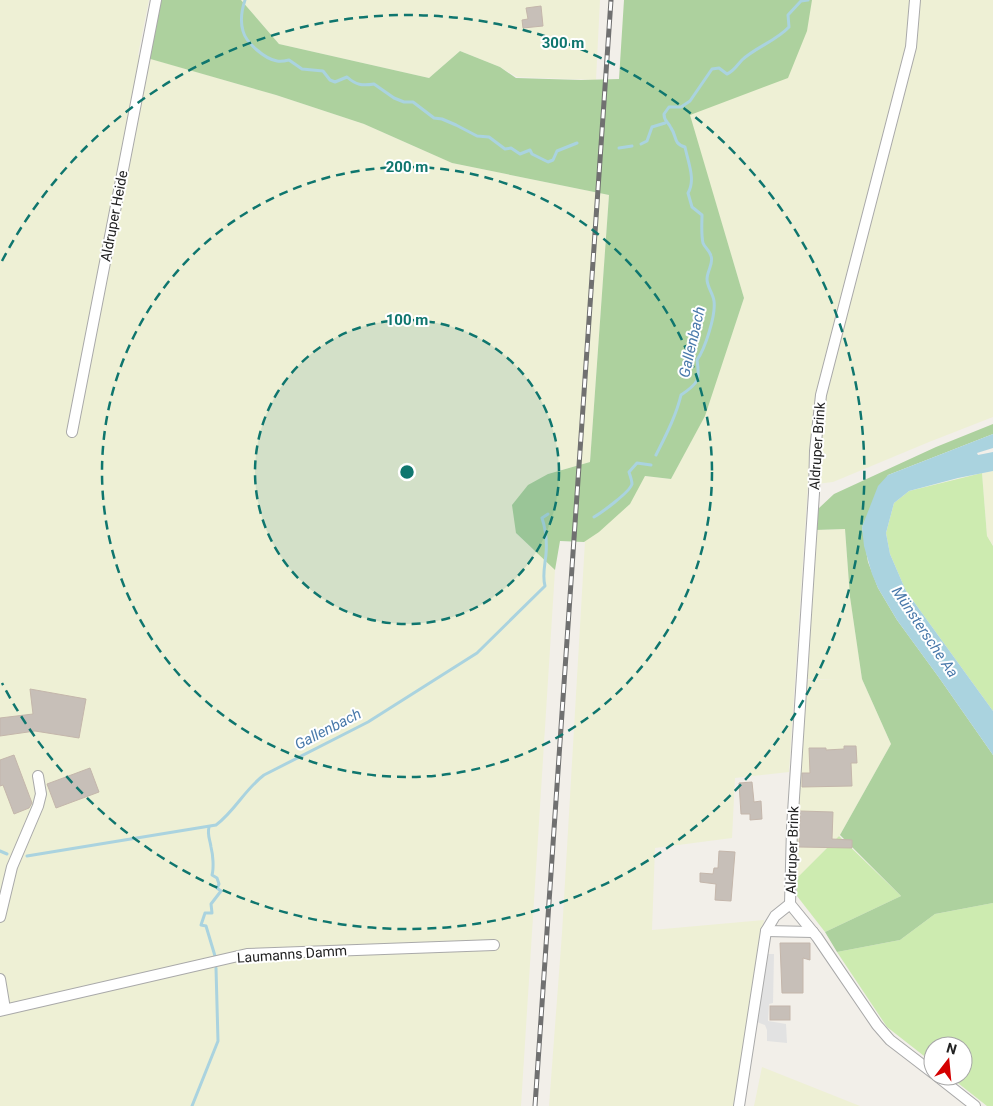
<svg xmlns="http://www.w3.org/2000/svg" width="993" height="1106" viewBox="0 0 993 1106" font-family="Roboto,sans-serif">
<rect width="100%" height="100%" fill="#f2efe9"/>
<g fill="#eef0d5">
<path d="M0,0H149L138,55L276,95L364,124L452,163L609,195L590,462L548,474L516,533L555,570L521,1106H0Z"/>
<path d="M241,0H600L596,80L517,77L500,67L460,51L429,78L279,44Z"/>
<path d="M812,0H993V417L929,442L833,482L808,485L789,772L735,778L732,838L655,848L652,930L764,920L734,1106H549L562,933L585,541L630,503L644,476L671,479L703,419L744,298L689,114Z"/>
<path d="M993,471V545L987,536L982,473Z"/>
<path d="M845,529L850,597L862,679L891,744L840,835L797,878L795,838L806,680L835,679H805L815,530Z"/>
<path d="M762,1067L860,1106H754Z"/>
</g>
<g fill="#cdebb0">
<path d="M982,473L987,536L993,546V711L906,591L890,554L886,533L894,503L909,491Z"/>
<path d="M839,836L901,896L825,932L797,896V878Z"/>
<path d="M993,903V1106H987L949,1076H963V1046H933V1063L887,1027L837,952L900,940L935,914Z"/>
</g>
<g fill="#add19e">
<path d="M158,0H241L279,44L429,78L460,51L500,67L516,78L581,80L619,79L624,0H812L807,31L788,78L690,115L744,298L705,416L671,479L645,476L630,504L599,532L584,542L560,541L555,570L516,533L512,505L528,485L548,474L590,462L609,195L452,163L364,124L276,95L147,58Z"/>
<path d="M993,424V434L888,475L862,527L868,562L878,588L897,620L940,679L993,755V903L935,914L900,940L837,952L825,932L901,896L840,835L891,744L862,679L850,597L845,529L815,530L818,509L834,494L936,447Z"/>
</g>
<path fill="#e2e2e2" d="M767,954H774L773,1003L769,1004L768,1021L786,1024L787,1043L767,1041V1030L765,1025L757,1022Z"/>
<path fill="#aad3df" d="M993,434V448L977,453L978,455L993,452V471L958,478L909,491L894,503L886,533L890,554L906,591L993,711V755L940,679L897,620L878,588L872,574L864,546L862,527L878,486L888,475Z"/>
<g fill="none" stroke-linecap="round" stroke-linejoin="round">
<g stroke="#aad3df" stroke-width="3">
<path d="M245,0C242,9 240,21 243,31C246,43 265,59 277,61C281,62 285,61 289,60L302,69L323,71L330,80L335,82L347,77C356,85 362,86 374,84L394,98L404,102H413L434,118L442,119L456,125L477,136L489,137L505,149L511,148L520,154L530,150L532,154L548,162L553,160L557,151L577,143"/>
<path d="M641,144L647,141L652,127L665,123"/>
<path d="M619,148L632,146"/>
<path d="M656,455C666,435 676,416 681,395C699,383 700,380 697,360C705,349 716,315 714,301C713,293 707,287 707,279C707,271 714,263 711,256C710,251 705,248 703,243C701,234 702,224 702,215L692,207L688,193C696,180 688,162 685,147C673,144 677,136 671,128C668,121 664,122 664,114L669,107H681L690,101L712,69L719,68L727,74C734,71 737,65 742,60C756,47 776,41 789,27L788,15L801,1L808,0"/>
<path d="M594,517C601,513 630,492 632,484C632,481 630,475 629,472L637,463L651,465"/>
<path d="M209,827C207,835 210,839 211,847C213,855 214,868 212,875L217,878L219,884L217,888L221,891L211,904L212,913H205L201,925L206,926L215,956"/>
<path d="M0,851L7,854"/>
<path d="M27,856L216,825C235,811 245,789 264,775L368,722L477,653L545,586C542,576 545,565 546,554C547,542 546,530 542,518L548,514"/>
<path d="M192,1106L218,1041L216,968"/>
</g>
</g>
<g fill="#c7bfb8" stroke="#c4b6ab">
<path d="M541,6L543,26L523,28L522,20L528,19L526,8Z"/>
<path d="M30,689L86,699L79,738L35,731L0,736V718L33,714Z"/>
<path d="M844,746H856L857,763H851L852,786L802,787V773H810L809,748H826V750L844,749Z"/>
<path d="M14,755L32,803L29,808L14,814L3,785L0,786V760Z"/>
<path d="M90,768L99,792L56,808L47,784Z"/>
<path d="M752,782L754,802L761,801L762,819L750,820V814H741L739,783Z"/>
<path d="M800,811L833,812L832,839L852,840V848L799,847Z"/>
<path d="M719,851L735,852L731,901L715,900L716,884L700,882V873L713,874L714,868H718Z"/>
<path d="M780,943H810V960L803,958V993H782Z"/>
<rect x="770" y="1006" width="20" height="14"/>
</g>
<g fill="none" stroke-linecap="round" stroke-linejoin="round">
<defs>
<g id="minor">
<path d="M915,0L911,47L821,395L815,451L814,493L792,828L790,904L817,937L877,1025L890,1040L933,1073"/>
<path d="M72,432L156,0"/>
<path d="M0,917L12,867L38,806L41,794L38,776"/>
<path d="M766,931L813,932"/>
<path d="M0,979L5,1009"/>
<path d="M0,1011L247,954L494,945"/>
<path d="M937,1076L975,1106"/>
<path d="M739,1106L766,931L775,916L790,904"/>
</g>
</defs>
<use href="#minor" stroke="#a9a9a9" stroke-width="12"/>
<use href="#minor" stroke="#fff" stroke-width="10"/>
<defs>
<path id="rail" d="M535,1106L611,0"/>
</defs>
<use href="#rail" stroke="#707070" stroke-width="5"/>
<use href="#rail" stroke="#fff" stroke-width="3" stroke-dasharray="9" stroke-linecap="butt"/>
</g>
<circle cx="407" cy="472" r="152" fill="#0f766e" fill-opacity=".12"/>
<g fill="none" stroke="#0f766e" stroke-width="2.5" stroke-dasharray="9 6">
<circle cx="407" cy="472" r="152"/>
<circle cx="407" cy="472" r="305"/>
<path d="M2 261A457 457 0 1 1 2 683"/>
</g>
<g text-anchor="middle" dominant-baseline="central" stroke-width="4" stroke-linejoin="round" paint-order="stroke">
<g font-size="14" fill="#222" stroke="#fff">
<text transform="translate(114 216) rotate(-79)">Aldruper Heide</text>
<text transform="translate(817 446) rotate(-86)">Aldruper Brink</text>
<text transform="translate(792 850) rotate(-88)">Aldruper Brink</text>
<text transform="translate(292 954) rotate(-4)">Laumanns Damm</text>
</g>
<g font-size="15" font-style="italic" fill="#4a7aab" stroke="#fff">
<text transform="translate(692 342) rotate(-77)">Gallenbach</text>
<text transform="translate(925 632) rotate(56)">Münstersche Aa</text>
<text transform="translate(328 729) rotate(-27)">Gallenbach</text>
</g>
</g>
<circle cx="407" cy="472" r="8" fill="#0f766e" stroke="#fff" stroke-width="2.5"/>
<g font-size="15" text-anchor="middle" font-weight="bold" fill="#0f766e" stroke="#fff" stroke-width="4" stroke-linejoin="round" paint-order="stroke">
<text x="563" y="48">300 m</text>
<text x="407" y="172">200 m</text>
<text x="407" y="325">100 m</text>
</g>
<g transform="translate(948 1061) rotate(16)"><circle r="24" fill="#ffffff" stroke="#a7a7a7"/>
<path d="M0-4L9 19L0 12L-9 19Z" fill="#d40000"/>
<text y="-8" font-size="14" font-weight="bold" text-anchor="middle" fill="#222222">N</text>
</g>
</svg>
